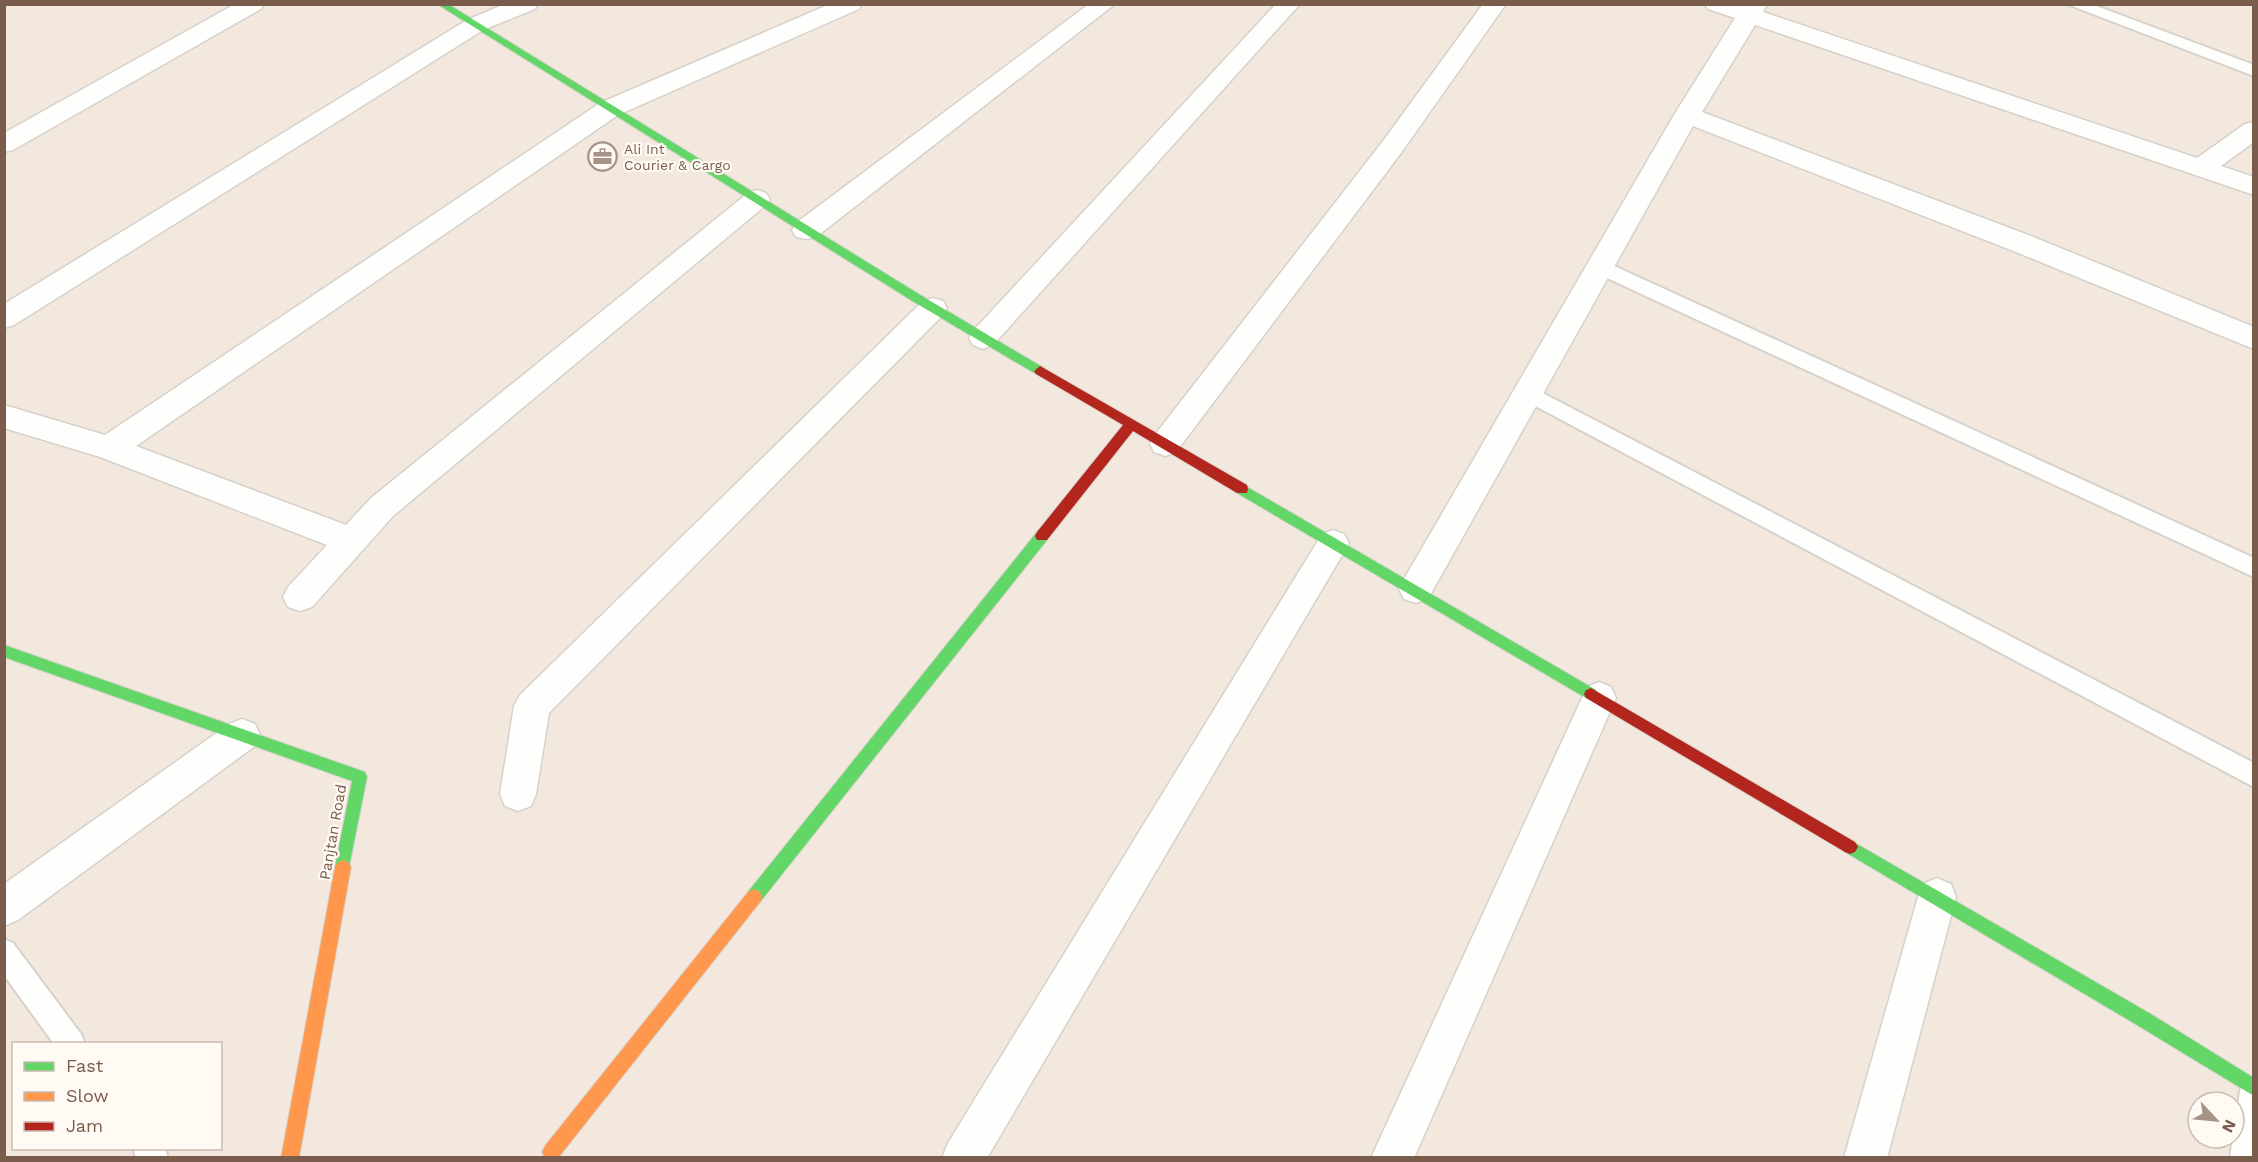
<svg xmlns="http://www.w3.org/2000/svg" width="2258" height="1162" viewBox="0 0 2258 1162" font-family="'Work Sans',sans-serif">
<rect width="100%" height="100%" fill="#f9f5f0"/>
<path fill="#f2e8de" fill-rule="evenodd" d="M5,5H2253V1157L5,1158ZM14,1044H220V1148H14ZM2198,1102H2234V1138H2198Z"/>
<g fill="none" stroke-linecap="round" stroke-linejoin="round">
<defs>
<g id="lane">
<path d="M2067,4H2091L2254,65V76Z"/>
<path d="M1601,260L2254,558V577L1594,272L1592,267L1594,262Z"/>
<path d="M1529,386L2254,763V787L1522,399L1519,394L1522,389Z"/>
<path d="M4,939L13,943L81,1034L85,1044H54L4,975Z"/>
<path d="M2254,1077V1158H2230L2240,1091L2244,1081Z"/>
<path d="M133,1148H165L168,1158H136Z"/>
</g>
<g id="street">
<path d="M235,4H264L261,9L13,150L4,152V133Z"/>
<path d="M505,4H538L535,9L483,30L14,325L4,328V304L467,20Z"/>
<path d="M830,4H862L859,9L618,115L136,446L346,525L371,498L748,193L757,190L766,193L770,199L766,205L393,516L312,607L300,611L288,607L283,597L288,587L327,545L100,457L4,428V405L105,435L600,103Z"/>
<path d="M1089,4H1115L816,237L806,239L796,237L792,230L796,223Z"/>
<path d="M1276,4H1300L993,345L983,349L973,345L969,338L973,331Z"/>
<path d="M1483,4H1506L1401,153L1176,452L1165,456L1154,452L1150,444L1154,436L1383,141Z"/>
<path d="M1705,4H1767L1763,12L2197,158L2245,124L2254,122V142L2221,166L2254,177V195L1755,25L1702,112L2031,236L2254,327V349L2011,250L1693,126L1428,599L1416,603L1404,599L1399,589L1404,579L1674,115L1735,18L1708,9Z"/>
<path d="M933,298L943,301L947,308L943,315L549,713L536,794L531,806L518,811L505,806L500,794L514,706L520,695L923,301Z"/>
<path d="M1333,530L1344,534L1349,543L1344,552L987,1158H942L948,1143L1322,534Z"/>
<path d="M1599,682L1611,687L1616,698L1414,1158H1371L1587,687Z"/>
<path d="M242,719L255,724L260,735L255,746L18,920L4,926V884L229,724Z"/>
<path d="M1937,878L1951,884L1956,897L1887,1158H1844L1918,897L1923,884Z"/>
</g>
<g id="fast">
<path d="M437,4H448L922,296L1044,368L1046,371L1044,374H1036L914,302Z"/>
<path d="M1242,484L1596,690L1598,694L1596,698L1591,700L1586,698L1237,493L1236,489Z"/>
<path d="M1042,531L1047,532L1049,536L1047,540L760,902L754,905L748,902L746,897L748,892L1037,532Z"/>
<path d="M4,645L365,772L367,777L348,872L343,874L338,872L335,867L352,781L4,657Z"/>
<path d="M1850,840L2149,1013L2254,1078V1096L2137,1025L1845,852L1842,847L1845,842Z"/>
</g>
<g id="slow">
<path d="M343,860L348,862L351,867L299,1158H281L335,867L338,862Z"/>
<path d="M754,889L760,892L762,897L760,902L558,1158H545L542,1152L545,1146L748,892Z"/>
</g>
<g id="jam">
<path d="M1040,366L1247,485L1248,489L1247,493H1237L1133,431L1047,540H1037L1035,536L1037,532L1123,425L1036,374L1034,371Z"/>
<path d="M1591,688L1855,842L1858,847L1855,852L1850,854L1845,852L1586,698L1584,694L1586,690Z"/>
</g>
</defs>
<use href="#lane" stroke="#d7d1cb" stroke-width="4"/>
<use href="#street" stroke="#d7d1cb" stroke-width="3"/>
<use href="#fast" stroke="#d9d2cb" stroke-width="2"/>
<use href="#slow" stroke="#d9d2cb" stroke-width="2"/>
<use href="#jam" stroke="#d9d2cb" stroke-width="2"/>
<use href="#lane" fill="#fefefd" fill-rule="evenodd"/>
<use href="#street" fill="#fefefd" fill-rule="evenodd"/>
<use href="#fast" fill="#63d668" fill-rule="evenodd"/>
<use href="#slow" fill="#ff974d" fill-rule="evenodd"/>
<use href="#jam" fill="#b3261e" fill-rule="evenodd"/>
</g>
<defs>
<symbol id="office-ring" viewBox="-11 -11 22 22"><circle r="9.5" fill="#fffaf3" stroke="#a69286" stroke-width="1.5"/><path d="M-6-3h4V-5.5h4V-3h4V5H-6ZM-1-4.5V-3h2v-1.5ZM-6 0V1H6V0Z" fill="#a69286"/></symbol>
</defs>
<g fill-rule="evenodd">
<use href="#office-ring" x="586" y="140" width="33" height="33"/>
</g>
<g text-anchor="middle" dominant-baseline="central" stroke-width="4.5" stroke-linejoin="round" paint-order="stroke">
<g font-size="14" fill="#7a5c4d" stroke="#fffaf3" text-anchor="start">
<text x="624" y="149">Ali Int<tspan x="624" dy="16">Courier &amp; Cargo</tspan></text>
</g>
<g font-size="15" fill="#7a5c4d" stroke="#fffaf3">
<text transform="translate(333 832) rotate(-80)">Panjtan Road</text>
</g>
</g>
<rect width="2258" height="1162" fill="none" stroke="#7a5c4d" stroke-width="12"/>
<rect x="12" y="1042" width="210" height="108" fill="#fffaf3" stroke="#cabbb1" stroke-width="1.5"/>
<rect x="24" y="1062" width="30" height="9" fill="#63d668" stroke="#cabbb1" stroke-width="1.5"/>
<text x="66" y="1072" font-size="18" fill="#7a5c4d">Fast</text>
<rect x="24" y="1092" width="30" height="9" fill="#ff974d" stroke="#cabbb1" stroke-width="1.5"/>
<text x="66" y="1102" font-size="18" fill="#7a5c4d">Slow</text>
<rect x="24" y="1122" width="30" height="9" fill="#b3261e" stroke="#cabbb1" stroke-width="1.5"/>
<text x="66" y="1132" font-size="18" fill="#7a5c4d">Jam</text>
<g transform="translate(2216 1120) rotate(116)"><circle r="28" fill="#fffaf3" stroke="#cabbb1" stroke-width="1.5"/>
<path d="M0-4.5L10 22L0 15L-10 22Z" fill="#a69286"/>
<text y="-9" font-size="16" font-weight="bold" text-anchor="middle" fill="#7a5c4d">N</text>
</g>
</svg>
